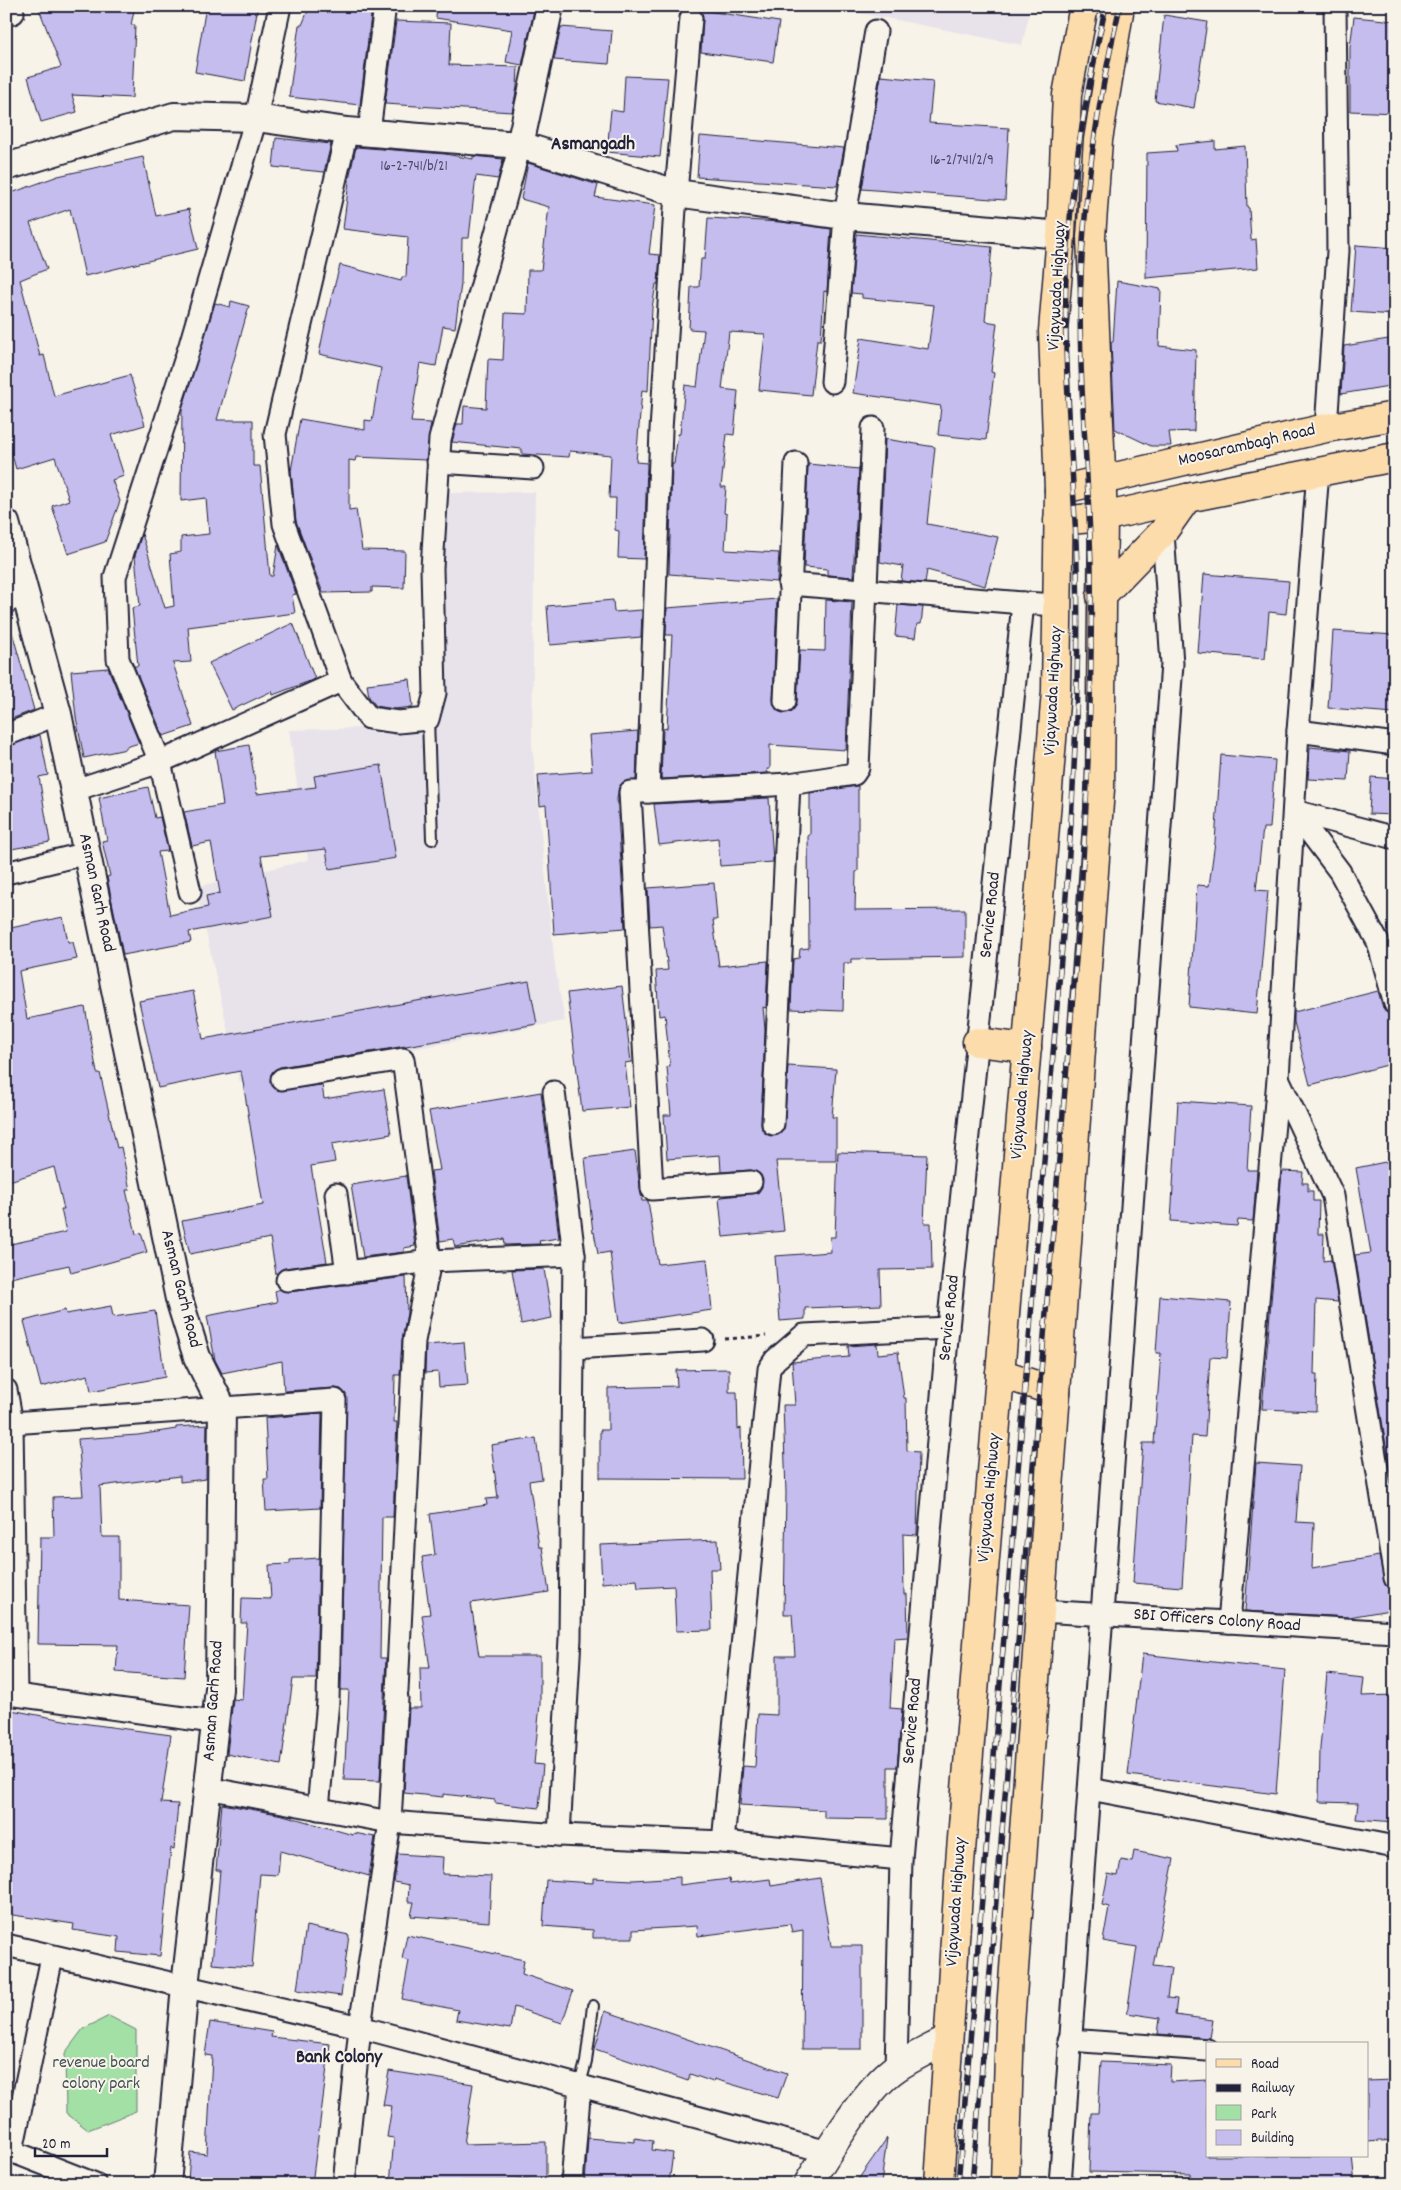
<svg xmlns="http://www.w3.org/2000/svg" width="1401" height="2190" viewBox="0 0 1401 2190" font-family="Dekko,sans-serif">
<rect width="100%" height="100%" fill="#f7f3e8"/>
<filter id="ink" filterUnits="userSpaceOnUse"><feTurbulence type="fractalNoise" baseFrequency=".02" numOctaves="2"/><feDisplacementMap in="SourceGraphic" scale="10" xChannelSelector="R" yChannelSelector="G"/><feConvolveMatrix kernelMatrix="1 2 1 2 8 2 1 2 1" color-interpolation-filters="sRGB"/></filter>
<g filter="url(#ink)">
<g fill="#e8e3ea">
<path d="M825,6H1031L1022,45Z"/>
<path d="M535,492L532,744L555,967L565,1021L239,1081L196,887L308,860L289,730L435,726L446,493Z"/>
</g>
<path fill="#a3e0a6" stroke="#628170" d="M109,2016L136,2030V2111L88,2130L66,2113L65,2053L83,2029Z"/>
<g fill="#c6bdef" stroke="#22223b">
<path d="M38,6H135L131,25H135L132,98L72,95L77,112L41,122L28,77L61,67Z"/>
<path d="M206,6H258L245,81L195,72Z"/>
<path d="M310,6H351L371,15L360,105L289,97L299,25H302Z"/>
<path d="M437,6H535L522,65L506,62L512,30L436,18Z"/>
<path d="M701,10L779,22L773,62L701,52L703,19Z"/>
<path d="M1164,15L1207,22L1194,108L1155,101Z"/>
<path d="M1354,17L1395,21V113L1350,111V47Z"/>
<path d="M396,21L451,23L449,65L518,67L517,87L512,112L385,104Z"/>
<path d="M561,27L612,31L609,64L554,60Z"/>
<path d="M625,76L668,78L660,157L607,152L611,110L623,112Z"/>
<path d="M881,76L933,81L929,123L1009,128L1005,200L862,189Z"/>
<path d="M700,136L844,148L837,186L697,177Z"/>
<path d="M276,138L331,144L324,172L273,167Z"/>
<path d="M1215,141V149L1245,146L1247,207L1249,208L1251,240L1256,239L1258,268L1146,278L1147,153L1177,151L1176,145Z"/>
<path d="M356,147L445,154L473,159V156L503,159L498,179L476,176L469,238H462L461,284L455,328L443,326L436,366L420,363L411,422L431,423L426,460L356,457L355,461L349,460V510L356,509L362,550L405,551L404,588L372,587V592L323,593L296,521L291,471L300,419L365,430V420L372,421L381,368L319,354L328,310L340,265L401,281L402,277H406L408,237L343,229L350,174Z"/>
<path d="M143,157L156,216L189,209L198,249L85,276L70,209L30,223L47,269L20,280L40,356L44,355L54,396L130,375L145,425L111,435L124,476L112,480L120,501L105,542L68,554L52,506L69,500L55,457L16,469L6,434V195L58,176Z"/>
<path d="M528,163L598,185L595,197L655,205L649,254L660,255L658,284H656L652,308L648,391L642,390L636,462L647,463L644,559L618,558L619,531L615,530L616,498H609L611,455L570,451L569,457L522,454V449L452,442L457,424H463L464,406L486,408L488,359L503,360L505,313L527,314L528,270H541L549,207L521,199Z"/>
<path d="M708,218L781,222L831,229L827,292L824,291L821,340H817L811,395L759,390L765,334L729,332L722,389L738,391L734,435L727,434L721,487H726L724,513L727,514L725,550L779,553L777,582L669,574L672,464H674L678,434H680L685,385L697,387L704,330L689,329L691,287H699L701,259H705Z"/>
<path d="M856,234L992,247L985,321L997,323L991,372L994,373L986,440L938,435L941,406L853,393L861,338L928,349L934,305L862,298V294L851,293Z"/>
<path d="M1356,245L1395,248V315L1351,312Z"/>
<path d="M1117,281L1161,289L1159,346L1196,350L1194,431L1169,432L1171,446H1151L1115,429L1111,342H1113Z"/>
<path d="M231,301L249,306L217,420H253V466H260L270,576H273L278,545L296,594L292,595L295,613L188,627L191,662L173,663L193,726L163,736L134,666H138L132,608L140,606L135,556L142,534L165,608L174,606L170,554L181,552V537L209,534L206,498L181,501L182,410L215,303L230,307Z"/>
<path d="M1395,338V385L1341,394L1344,346Z"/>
<path d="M885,439L935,447L927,524L998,537L985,586L927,570L925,583L901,581L903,566L880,562Z"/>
<path d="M808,464L859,469L853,577L827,575V569L804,567Z"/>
<path d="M1204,574L1289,581L1286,614L1269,612L1265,659L1198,653Z"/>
<path d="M777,599L773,700L778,711L785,713L791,712L797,702L800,650L825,651L826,600L852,602L846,750L770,745V769H767L768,773L661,779L663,729L667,728L672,635H666L667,608Z"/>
<path d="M613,600L614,612L642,610L641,637L550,645L547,606Z"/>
<path d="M898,605L923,607L921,624H917L915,638L895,636Z"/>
<path d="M293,623L315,679L273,695L272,691L232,710L209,663Z"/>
<path d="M1333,631L1395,635V713L1328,708Z"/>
<path d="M6,632H12L34,710L6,721Z"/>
<path d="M108,668L139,743L126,747V749L84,758L76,717L71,671Z"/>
<path d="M410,679L413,707L394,709L376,706L369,697L367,684Z"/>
<path d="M638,731L636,780L623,782L619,787L617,799L625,928L554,934L546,805L540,806L538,775L592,771L589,735Z"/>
<path d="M40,735L48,775L39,777L50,842L6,850V747Z"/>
<path d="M249,745L257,794L316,787L314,776L381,765L396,858L329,869L326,849L261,856L273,916L189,932L191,942L123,955L107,877L110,876L102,841L107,840L99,798L148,787L155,818L160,817L168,851L158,852L170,915L208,907L206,896L220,893L211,842L192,846L184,812L223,805L215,751Z"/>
<path d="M1310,747L1350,751L1348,781L1308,779Z"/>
<path d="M1221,755L1275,760L1270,828H1263L1256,890L1268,891L1257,1014L1189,1007L1197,885L1209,886L1215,842Z"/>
<path d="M1371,777L1395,779V815L1369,814Z"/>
<path d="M858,786V871L856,872L855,910L965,909V957L851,959V963H844L843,1011L791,1009L793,959L799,958L800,949L809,948L808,835H810V793Z"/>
<path d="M769,798L773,862L720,866L718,838L659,845L654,804Z"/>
<path d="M714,883L717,920H713L719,966L768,961L766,1008L763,1007L765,1030L761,1123L762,1130L773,1136L784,1130L788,1066L836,1069L832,1117H836V1161H776L784,1231L723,1237L719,1199L722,1197L758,1193L762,1187L761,1175L751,1170L721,1172L720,1155L667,1159L664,1115H671L667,1067L670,1066L665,1015L659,1016L656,971L668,970L662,925L650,926L648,888Z"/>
<path d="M63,917L68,942H73L77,959L19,971L27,1019L85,1007L97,1073H100L117,1148L121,1147L130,1190H126L136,1234L141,1233L147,1252L71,1273L69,1265L6,1279V1245L66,1232L61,1209H64L54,1167L6,1182V1038H10L6,1019V929Z"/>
<path d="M529,981L537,1024L280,1067L271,1074L270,1082L277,1090L322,1085L324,1099L384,1089L391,1134L332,1144L335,1162L311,1166L327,1262L285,1268L276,1274L270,1238L190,1254L182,1221L263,1205L242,1076L240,1071L158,1088L139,1001L193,991L203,1039Z"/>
<path d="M622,986L631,1062L625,1063L630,1107L582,1111L567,993Z"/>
<path d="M1378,991L1383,1008L1389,1014L1395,1038V1063L1310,1085L1294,1022V1012Z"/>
<path d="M541,1092L559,1238L539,1241L540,1244L505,1245L504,1239L455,1247L453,1239L440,1241L431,1171L440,1170L429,1111Z"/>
<path d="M1178,1101L1251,1106L1247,1170H1257L1253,1221L1238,1220L1237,1226L1171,1221Z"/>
<path d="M635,1151L642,1201H648L658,1264L707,1259L712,1310L619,1323L610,1252L598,1254L594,1232L593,1233L585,1158Z"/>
<path d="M838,1152L927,1155L924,1223H931L932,1269L880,1270L881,1305L805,1308V1319L780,1321L775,1256L831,1252L830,1237H835Z"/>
<path d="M1395,1160V1469L1390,1470L1355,1255L1371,1253L1356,1168Z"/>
<path d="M1282,1171L1303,1172L1302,1183H1308V1191H1313V1201H1319L1318,1234H1324L1323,1261L1331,1260L1338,1302L1316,1300L1314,1374H1317L1316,1411L1262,1409Z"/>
<path d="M406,1176L415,1246L404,1248V1252L363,1257L351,1185Z"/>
<path d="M544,1269L552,1318L521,1324L512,1270Z"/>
<path d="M406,1277L407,1313L402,1340L400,1375H395L394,1422H397L393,1517H382L380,1658H386L380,1781L344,1780L349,1690H341L346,1394L341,1389L335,1388L284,1391L282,1361L222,1373L215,1360L207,1316L277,1302L275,1291L279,1289L289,1292Z"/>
<path d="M1160,1296L1231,1302L1227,1358L1210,1357L1205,1437L1192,1436L1182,1587L1133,1583L1143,1443H1154L1161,1353H1156Z"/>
<path d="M111,1306L113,1317L155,1311L165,1377L91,1391L88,1375L41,1387L24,1321L65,1310L66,1314Z"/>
<path d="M464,1342L468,1385L439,1387L438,1372L425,1373L426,1345Z"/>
<path d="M877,1344L878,1354L898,1352L904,1398H906L907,1451L919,1452L917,1535L903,1534L904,1595L907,1594L908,1637L894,1638L890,1708L902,1709L897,1767H888V1819L824,1818V1810L740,1805L743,1766L755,1767L758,1714L777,1715V1656H795L792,1614H784L786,1493L783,1405H795L792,1362L849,1357L848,1346Z"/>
<path d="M729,1369V1392H737L738,1429L741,1428L742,1479L600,1478V1430H608V1388L677,1386L676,1370Z"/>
<path d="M322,1413L320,1508L266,1511L264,1479H268L265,1418Z"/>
<path d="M207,1425L206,1479L180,1482V1476L100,1486L102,1537H119V1600L189,1605L184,1677L116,1672L118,1645L38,1644L40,1537H54L53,1497L83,1496L78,1439L138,1435L176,1429V1427Z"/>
<path d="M536,1438L542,1479L529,1481L539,1547H542L549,1592L471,1603L479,1656H540V1704L534,1764L543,1765L539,1808L495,1803V1800L443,1794V1797L404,1793L409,1708H421L420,1668H430L422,1615L430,1614L422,1557L435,1555L430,1514L487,1505L486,1499L498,1498L491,1445Z"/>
<path d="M1256,1463L1300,1466L1296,1522L1314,1523L1312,1568L1379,1556L1385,1585L1395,1590V1609L1349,1617L1245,1611Z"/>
<path d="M718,1540L720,1569H710L712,1630L676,1631L674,1586L638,1588L637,1580L602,1583L600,1545Z"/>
<path d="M319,1558L316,1679H293L281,1765L227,1754L233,1699L242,1700L247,1623H241L242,1598L271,1599L269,1565L290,1564V1560Z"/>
<path d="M1142,1654L1285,1670L1276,1794L1128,1775Z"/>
<path d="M1327,1674L1364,1678L1362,1696L1395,1695V1822L1356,1819L1358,1803L1319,1802L1320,1748Z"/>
<path d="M6,1709L74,1722L171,1735L161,1803L178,1804L174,1849L171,1848L160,1956L118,1952L119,1937L73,1930L74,1924L6,1914Z"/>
<path d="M222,1804L283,1815L353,1835L354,1833L375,1837L369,1876L280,1851L278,1875L260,1874L252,1967L212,1964L220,1870H216Z"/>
<path d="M1134,1851L1174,1859L1153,1966L1171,1968L1167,1998L1177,1999L1175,2015L1213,2020L1210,2038L1158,2034L1160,2018L1127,2013L1137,1947L1103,1941L1109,1907L1102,1905L1108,1874L1118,1876L1121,1860L1132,1862Z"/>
<path d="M398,1854L443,1857L442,1874L491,1876L489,1922L411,1916L414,1902H408L409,1885L394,1882Z"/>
<path d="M680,1877V1885L729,1879L730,1884L770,1879L771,1886L820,1878L831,1946H862V2049H802L803,1930L792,1932L790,1924L698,1936L697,1926L633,1930V1938H593V1930L543,1926L546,1880L593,1883V1878L633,1880Z"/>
<path d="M306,1926L349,1935L341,1996L297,1990Z"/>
<path d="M407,1935L524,1960L522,1974L573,1991L562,2023L514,2007L510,2029L456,2020L458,2010L402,1999L409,1961L402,1959Z"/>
<path d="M605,2011L787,2073L778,2098L714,2079L713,2082L690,2074L688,2081L595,2049Z"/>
<path d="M210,2022L272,2032L271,2037L330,2044L312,2184L188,2182L190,2152L207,2154L212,2056L205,2055Z"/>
<path d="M1101,2062L1171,2065L1170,2082L1207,2080V2156H1352L1355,2184H1191V2174L1089,2172L1091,2113H1098Z"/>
<path d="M389,2071L473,2084L464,2144L546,2142V2180L461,2181L460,2184H390L394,2138L387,2137L392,2106L383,2105Z"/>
<path d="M1392,2080L1395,2140L1367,2142V2081Z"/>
<path d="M588,2138L635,2142V2138L653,2141L652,2150L673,2153L669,2184H585Z"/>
<path d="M887,2138L881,2184H855Z"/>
</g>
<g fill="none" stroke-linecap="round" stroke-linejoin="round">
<defs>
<g id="service">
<path d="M428,719L432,839"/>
<path d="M580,2084L586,2062L593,2006"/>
</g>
<g id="minor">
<path d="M6,15L13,13L11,6"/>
<path d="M691,18L676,193L661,430L648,792H630L652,1189L751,1182"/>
<path d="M369,132L384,13"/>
<path d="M832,382L845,216L876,31"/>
<path d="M1326,428L1338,251L1335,6"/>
<path d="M438,462L533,468"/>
<path d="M789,584L1023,603"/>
<path d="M6,602L27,593"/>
<path d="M341,681L369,718L398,722L428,719L435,693L432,568L440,439L520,145"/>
<path d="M785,701L796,463"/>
<path d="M1298,731L1395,744"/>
<path d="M6,735L58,714"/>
<path d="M75,790L160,762L341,681L284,524L275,434L347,131"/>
<path d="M648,792L789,784L854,774L858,768L873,428"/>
<path d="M1294,811L1340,872L1378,942L1395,1004"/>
<path d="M1294,811L1395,838"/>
<path d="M6,873L87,853"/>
<path d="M190,892L160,762L118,659L115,577L190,345L256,118L280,6"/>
<path d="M282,1079L403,1059L430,1261L414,1341L397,1691"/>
<path d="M1279,1080L1333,1196L1395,1578"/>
<path d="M554,1092L574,1255L570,1638L559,1835"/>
<path d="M773,1124L789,784"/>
<path d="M336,1194L347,1273"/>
<path d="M287,1280L430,1261L574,1255"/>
<path d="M573,1348L703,1340"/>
<path d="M6,1390L12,1423L16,1695L213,1722"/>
<path d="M12,1423L335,1400L328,1701L318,1809"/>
<path d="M1040,1611L1395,1632"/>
<path d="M1229,1622L1278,1079L1298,731L1318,471"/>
<path d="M207,1788L390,1822L559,1835L723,1842L901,1859"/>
<path d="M1090,1789L1395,1847"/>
<path d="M723,1842L769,1369L775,1360L804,1335L948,1328"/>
<path d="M6,1945L360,2027L828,2152"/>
<path d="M1069,2040L1207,2050"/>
<path d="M896,2068L901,1859L948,1328L1023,603L1057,605"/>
<path d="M6,2149L95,2184"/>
<path d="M12,2151L52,1957"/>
<path d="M344,2184L360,2027L390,1822L397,1698"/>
<path d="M572,2184L580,2084"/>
<path d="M1060,2184L1172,664L1163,532"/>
</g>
<g id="tertiary">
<path d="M520,145L550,6"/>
<path d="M6,167L174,116L256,118L347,131L520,145L676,193L845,216L1061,235"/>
<path d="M6,523L58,714L179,1299L197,1357L222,1407L219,1689L185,1986L167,2184"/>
</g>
<path id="secondary" d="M808,2184C827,2153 867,2087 896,2068C912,2057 930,2049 947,2040"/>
<g id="primary">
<path d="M1059,490L1326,428L1395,416"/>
<path d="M1058,521L1103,517L1187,498L1395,457"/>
</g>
<g id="trunk">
<path d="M1101,596L1163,532L1187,498"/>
<path d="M977,1042L1027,1048"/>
<path d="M1000,1373L1056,1392"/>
<path d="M939,2184L960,1863L1056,691L1059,490L1053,331L1061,235L1067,95L1084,6"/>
<path d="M1005,2184L1010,2024L1100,789L1103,517L1091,237L1098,140L1120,6"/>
</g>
</defs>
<use href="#service" stroke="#22223b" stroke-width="14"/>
<use href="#minor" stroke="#22223b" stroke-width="25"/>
<use href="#tertiary" stroke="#22223b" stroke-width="30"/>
<use href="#secondary" stroke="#22223b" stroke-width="31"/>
<use href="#primary" stroke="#22223b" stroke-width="31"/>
<use href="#trunk" stroke="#22223b" stroke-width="31"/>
<path stroke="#22223b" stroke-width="3" stroke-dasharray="4 4" stroke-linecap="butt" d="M725,1339L766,1336"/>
<use href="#service" stroke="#f7f3e8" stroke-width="10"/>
<use href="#minor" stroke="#f7f3e8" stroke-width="21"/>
<use href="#tertiary" stroke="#f7f3e8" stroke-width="26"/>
<use href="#secondary" stroke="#f7f3e8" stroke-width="28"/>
<use href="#primary" stroke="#fddcac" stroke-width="28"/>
<use href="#trunk" stroke="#fddcac" stroke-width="28"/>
<defs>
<g id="rail">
<path d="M958,2184L1064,923C1073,805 1080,686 1077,567C1074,470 1063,373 1066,276C1070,185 1085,95 1106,6"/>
<path d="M972,2184L1079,924C1087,805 1093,687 1091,568C1089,471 1077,373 1081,276C1085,185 1099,95 1120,6"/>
</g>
</defs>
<use href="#rail" stroke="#22223b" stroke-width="5.5"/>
<use href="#rail" stroke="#f7f3e8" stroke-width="4" stroke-dasharray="11" stroke-linecap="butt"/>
</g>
</g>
<g text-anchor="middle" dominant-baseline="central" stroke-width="4" stroke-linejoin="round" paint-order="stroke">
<g font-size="15" fill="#4b4968">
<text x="962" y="161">16-2/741/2/9</text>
<text x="414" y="167">16-2-741/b/21</text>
</g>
<g font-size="18" fill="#22223b" stroke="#f7f3e8">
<text transform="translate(1058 286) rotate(-87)">Vijaywada Highway</text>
<text transform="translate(1247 446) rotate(-13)">Moosarambagh Road</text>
<text transform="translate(1054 691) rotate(-87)">Vijaywada Highway</text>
<text transform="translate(96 893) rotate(78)">Asman Garh Road</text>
<text transform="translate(991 915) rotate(-84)">Service Road</text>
<text transform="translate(1023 1095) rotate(-85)">Vijaywada Highway</text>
<text transform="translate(180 1289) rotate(76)">Asman Garh Road</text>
<text transform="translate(950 1318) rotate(-84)">Service Road</text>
<text transform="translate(990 1498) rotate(-85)">Vijaywada Highway</text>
<text transform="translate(1217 1621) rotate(4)">SBI Officers Colony Road</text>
<text transform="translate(214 1701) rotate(-86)">Asman Garh Road</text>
<text transform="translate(913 1721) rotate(-85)">Service Road</text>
<text transform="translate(957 1902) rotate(-86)">Vijaywada Highway</text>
</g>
<g font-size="18" fill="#425256" stroke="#f7f3e8">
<text x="101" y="2063">revenue board<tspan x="101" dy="21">colony park</tspan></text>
</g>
<g font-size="19" font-weight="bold" fill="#22223b" stroke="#f7f3e8">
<text x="593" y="145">Asmangadh</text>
<text x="339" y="2058">Bank Colony</text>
</g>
</g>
<rect width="1401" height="2190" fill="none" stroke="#f7f3e8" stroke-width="25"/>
<rect x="12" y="12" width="1376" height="2165" fill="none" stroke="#22223b" stroke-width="2" filter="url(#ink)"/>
<rect x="1206" y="2042" width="162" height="115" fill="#f7f3e8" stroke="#a29fa3"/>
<rect x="1216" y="2059" width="25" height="8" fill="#fddcac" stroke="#a29fa3"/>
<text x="1251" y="2068" font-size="15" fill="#22223b">Road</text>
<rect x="1216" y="2084" width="25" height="8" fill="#22223b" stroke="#a29fa3"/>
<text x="1251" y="2092" font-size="15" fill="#22223b">Railway</text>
<rect x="1216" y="2105" width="25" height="15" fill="#a3e0a6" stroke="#a29fa3"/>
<text x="1251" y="2118" font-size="15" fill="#22223b">Park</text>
<rect x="1216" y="2130" width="25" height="15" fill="#c6bdef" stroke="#a29fa3"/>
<text x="1251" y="2142" font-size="15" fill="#22223b">Building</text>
<path d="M35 2148v8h72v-8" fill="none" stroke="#22223b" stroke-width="2.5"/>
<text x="42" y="2148" font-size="15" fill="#22223b" stroke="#f7f3e8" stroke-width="4" paint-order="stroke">20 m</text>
</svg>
